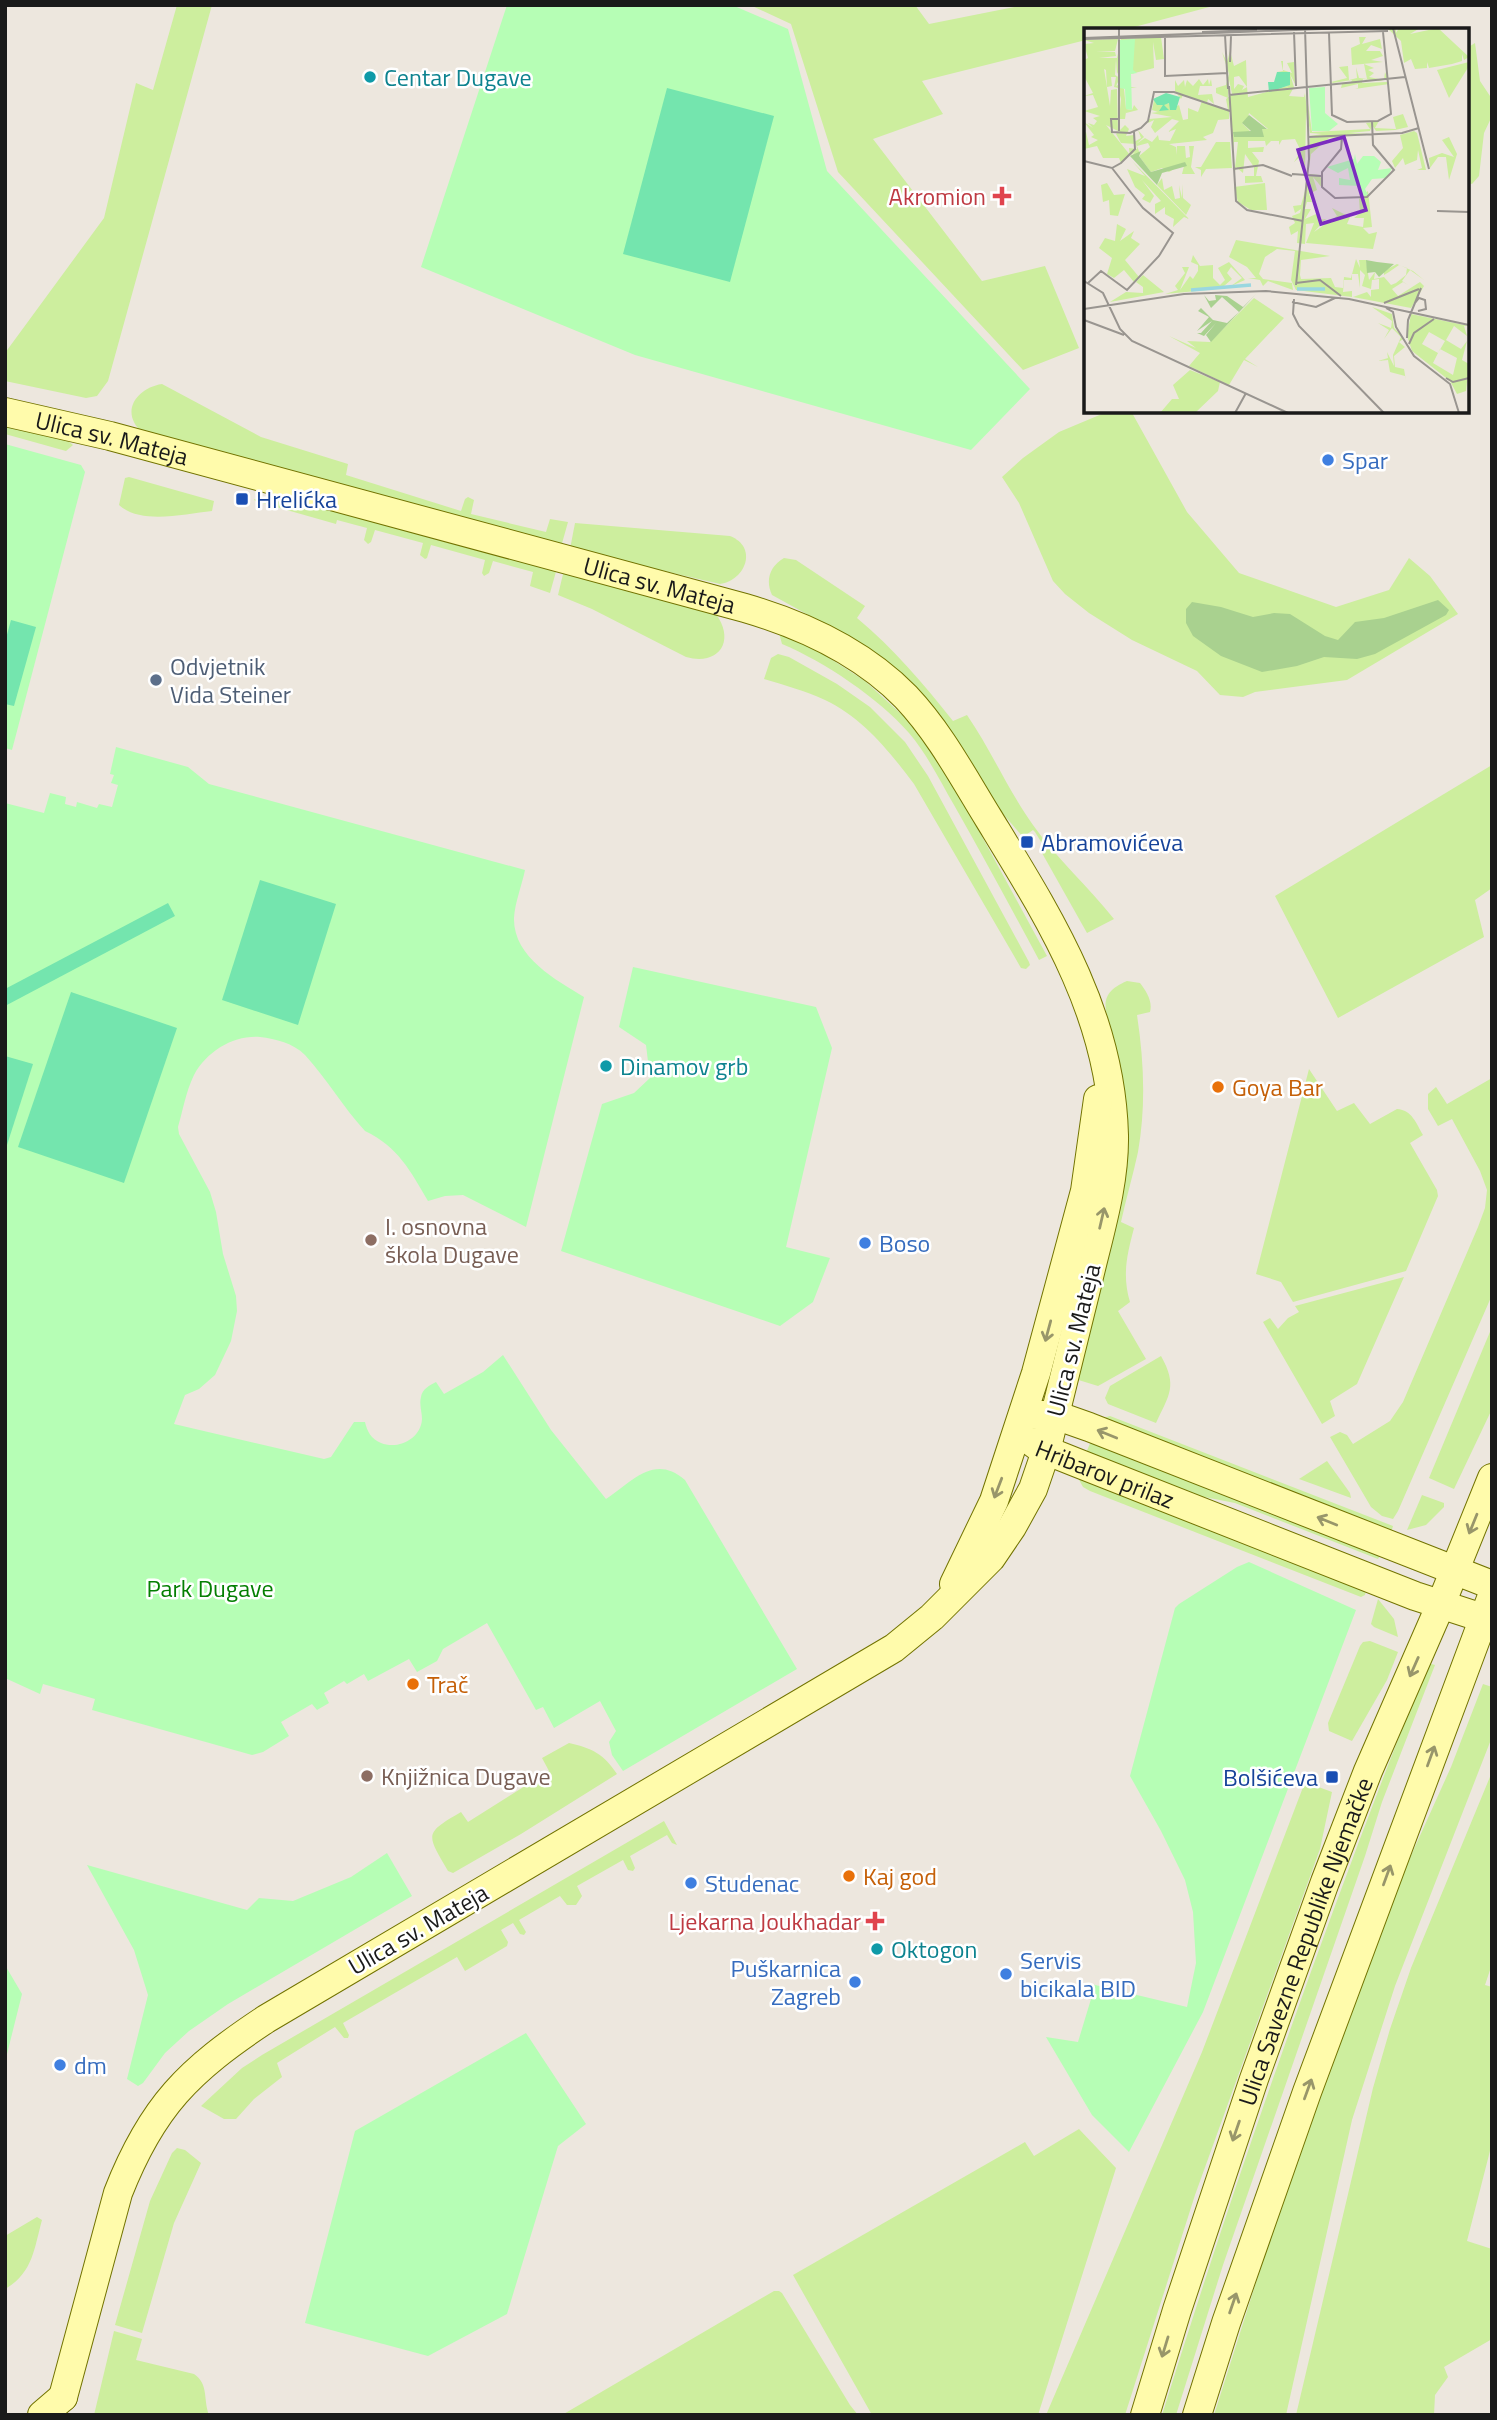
<svg xmlns="http://www.w3.org/2000/svg" width="1497" height="2420" viewBox="0 0 1497 2420" font-family="'Titillium Web',sans-serif">
<rect width="100%" height="100%" fill="#ede7de"/>
<g fill="#cdee9e">
<path d="M177,5H212L108,381L97,396L86,398L5,381V353L104,218L136,83L153,90Z"/>
<path d="M750,5H915L929,24L1024,5H1217L1123,30H1086V40L922,81L943,114L873,139L982,281L1045,266L1079,348L1023,370L838,172L791,24Z"/>
<path d="M1475,43L1480,81L1492,99V116L1484,133L1479,176L1472,184L1467,183V48Z"/>
<path d="M162,384L261,437L348,464L346,475L461,511L465,499L468,497L474,500L471,514L546,532L550,519L568,522L561,547L143,433C119,413 136,388 162,384Z"/>
<path d="M1109,411H1131L1187,512L1239,573L1336,607L1389,590L1409,558L1430,576L1458,614L1347,680L1255,692L1243,697L1220,695L1197,671L1132,640L1089,613L1065,594L1053,581L1019,503L1002,477L1023,458L1059,432Z"/>
<path d="M5,423L68,441L73,445L66,451L5,434Z"/>
<path d="M129,477L214,501L212,511C184,514 141,525 119,505L125,478Z"/>
<path d="M254,499L314,505L557,568L550,593L530,586L533,572L493,561L489,573L484,576L482,573L485,560L431,545L427,558L425,559L420,555L423,543L375,530L371,542L368,544L364,540L367,528L337,520L336,524L255,501Z"/>
<path d="M575,523L730,536C758,547 746,580 720,584L570,549Z"/>
<path d="M784,558L796,560L865,606L857,618C894,649 923,683 953,721L967,715C991,750 1008,790 1033,825C1057,859 1088,886 1114,919L1087,933L1042,853L1046,850L1035,832L1033,830L1023,837L852,639L772,595C765,580 770,566 784,558Z"/>
<path d="M564,570L716,614C736,642 718,666 686,657L592,609L558,595Z"/>
<path d="M779,633L817,650L865,681L911,723L954,785L1047,956L1039,960C1011,908 983,856 954,805C940,781 927,754 909,733C878,698 825,662 782,644Z"/>
<path d="M778,654L789,657L837,684L870,707L905,742L928,776L1029,962L1030,965L1026,969L1021,968L914,784C890,752 863,718 825,700C806,691 784,685 764,679L771,658Z"/>
<path d="M1492,765V888L1475,900L1484,937L1338,1018L1275,896Z"/>
<path d="M1127,981L1140,983C1146,991 1153,1001 1150,1012L1137,1015C1144,1061 1146,1106 1138,1152C1133,1175 1126,1199 1121,1222L1134,1228C1127,1255 1122,1275 1130,1302L1118,1311L1146,1359L1098,1386L1072,1378L1112,1036C1106,1010 1096,994 1127,981Z"/>
<path d="M1309,1069L1337,1111L1354,1103L1370,1124L1397,1109C1412,1110 1416,1123 1423,1135L1410,1143L1437,1190L1438,1196L1406,1271L1293,1302L1281,1282L1256,1274Z"/>
<path d="M1492,1078V1295L1398,1511L1393,1519L1382,1516L1371,1507L1330,1437L1340,1432L1347,1435L1353,1444L1390,1421L1403,1402L1478,1227L1485,1208L1487,1190L1480,1171L1452,1119L1438,1126L1428,1109V1094L1436,1087L1447,1104Z"/>
<path d="M1404,1277L1357,1384L1330,1401L1335,1416L1322,1424L1263,1322L1270,1318L1278,1329L1288,1318L1299,1312L1295,1306Z"/>
<path d="M1492,1327V1409L1454,1489L1429,1478Z"/>
<path d="M1161,1356C1178,1386 1169,1395 1156,1423L1108,1404L1105,1398L1110,1386Z"/>
<path d="M1110,1416L1393,1526L1391,1533L1099,1419Z"/>
<path d="M1091,1441L1381,1554L1378,1559L1235,1503L1194,1495L1086,1453Z"/>
<path d="M1327,1461L1350,1493L1351,1498L1299,1479Z"/>
<path d="M1083,1477L1366,1591L1365,1595L1361,1597L1090,1491L1083,1487L1078,1478Z"/>
<path d="M1422,1495L1444,1503V1507L1426,1525L1407,1530Z"/>
<path d="M1378,1599L1394,1619L1398,1637L1374,1627L1371,1624Z"/>
<path d="M1370,1641L1398,1652L1387,1680L1352,1741L1329,1731L1328,1723L1360,1646L1363,1642Z"/>
<path d="M1428,1663L1435,1665L1382,1802L1365,1856L1223,2265L1176,2415H1162C1241,2161 1330,1910 1428,1663Z"/>
<path d="M1483,1684L1492,1687V1737L1395,1986L1352,2120L1286,2415H1214L1266,2251L1386,1911L1451,1767Z"/>
<path d="M569,1743C592,1748 604,1754 617,1774L521,1834L453,1873L448,1871C427,1834 423,1834 461,1812L468,1822L549,1771L542,1758Z"/>
<path d="M1492,1772V1964L1485,1985L1492,1987V2143L1467,2241L1492,2249V2339L1444,2367L1448,2377L1435,2395L1434,2415H1296L1373,2088L1390,2029L1411,1968Z"/>
<path d="M1305,1782L1332,1792L1320,1849L1195,2195L1125,2415H1046L1202,2052Z"/>
<path d="M664,1821L677,1845L672,1843L667,1835L630,1856L635,1868L633,1871L628,1870L623,1860L577,1886L582,1896L576,1905H567L560,1896L519,1920L526,1932L524,1935L520,1934L513,1923L501,1930L508,1942L507,1946L465,1971L457,1957L343,2023L349,2035L348,2038H344L335,2027L277,2063L282,2077L254,2099L236,2119H224L201,2106L242,2068L262,2055Z"/>
<path d="M1079,2129L1116,2168L1038,2415H872L793,2275L1025,2142L1034,2156Z"/>
<path d="M177,2148L185,2150L201,2163L174,2223L142,2333L115,2325L150,2201L172,2153Z"/>
<path d="M37,2217L42,2220C34,2249 33,2273 5,2289V2236Z"/>
<path d="M774,2291H779L782,2293L850,2405L858,2415H562Z"/>
<path d="M114,2331L142,2339L136,2360L194,2374C209,2384 203,2399 209,2415H94Z"/>
</g>
<path fill="#a9d18f" d="M1438,600L1449,610L1446,615L1375,654L1357,659L1324,657L1297,666L1262,672L1221,656L1193,636L1186,623V609L1192,602L1221,607L1253,617L1274,613L1290,614L1325,636L1338,640L1355,622L1384,618Z"/>
<g fill="#b6feb5">
<path d="M507,5H732L788,29L827,171L1030,389L971,450L635,355L421,267Z"/>
<path d="M5,444L81,465L85,472L12,750L5,748Z"/>
<path d="M116,747L188,767L209,784L525,870C522,885 515,902 514,918C513,957 556,980 584,997L526,1227L463,1195L445,1196L428,1201C410,1170 398,1147 365,1131C343,1107 327,1079 305,1055C293,1043 276,1039 260,1037C234,1035 207,1051 194,1075C186,1091 183,1110 178,1127L179,1134L210,1192L216,1212L223,1254L236,1296L237,1311L231,1341L215,1375L199,1389L185,1395L174,1424L324,1459L331,1457L354,1422H365C367,1431 371,1439 381,1443C398,1450 421,1439 422,1419C422,1412 419,1404 421,1397C422,1389 430,1385 436,1382L444,1394L483,1372L503,1355L551,1430L606,1499C632,1482 654,1453 685,1480L797,1669L623,1771L612,1755L609,1742L616,1731L600,1701L554,1728L543,1707L536,1710L487,1623L443,1649L437,1661L417,1672L409,1659L368,1681L364,1674L347,1684L344,1681L324,1693L329,1703L317,1710L312,1704L281,1722L289,1736L263,1752L252,1755L92,1710L95,1699L43,1684L40,1694L5,1678V803L44,813L50,793L66,797L65,804L76,807L77,802L97,808L99,804L112,807L118,785L111,783L114,775L110,774Z"/>
<path d="M633,967L816,1007L832,1048L786,1247L830,1258L813,1302L780,1326L561,1251L602,1104L634,1093L650,1078L646,1045L619,1027Z"/>
<path d="M1249,1562L1356,1610L1203,2012L1129,2152L1092,2115L1046,2037L1078,2042L1091,1999L1075,1995L1082,1986L1091,1984L1187,2007L1196,1963L1193,1912L1185,1880L1161,1831L1130,1776L1175,1608L1179,1604L1237,1567Z"/>
<path d="M387,1853L412,1896L228,2004L189,2031L165,2053L143,2083L138,2086L127,2079L148,1995L134,1950L87,1865L247,1910L259,1898L293,1901L351,1877Z"/>
<path d="M5,1965L22,1994L5,2062Z"/>
<path d="M526,2033L586,2124L558,2146L507,2314L428,2356L305,2323L355,2131Z"/>
</g>
<g fill="#74e5ae">
<path d="M667,88L774,116L730,282L623,254Z"/>
<path d="M11,620L36,627L14,706L5,704V642Z"/>
<path d="M260,880L336,904L298,1025L222,1000Z"/>
<path d="M168,903L175,916L5,1006V989Z"/>
<path d="M71,992L177,1028L124,1183L18,1147Z"/>
<path d="M5,1056L33,1064L7,1145L5,1144Z"/>
</g>
<g fill="none" stroke-linecap="round" stroke-linejoin="round">
<defs>
<g id="secondary">
<path id="s1" d="M5,412L110,436L745,608C803,625 863,653 906,697C940,733 963,777 989,819C1050,919 1111,1014 1114,1135C1115,1184 1099,1234 1088,1281C1074,1337 1060,1394 1046,1451L1033,1489L1012,1527L991,1558L932,1617L894,1648L266,2019C189,2070 152,2106 118,2193L63,2397"/>
<path d="M1036,1415H1055L1089,1427L1492,1585"/>
<path id="s2" d="M1032,1442L1040,1448L1075,1462L1415,1596L1492,1621"/>
<path d="M954,1584L994,1501L1036,1373L1085,1191L1098,1099"/>
<path d="M42,2415L63,2397"/>
<path id="s3" d="M1145,2415L1177,2310L1254,2079L1325,1882L1368,1771L1441,1604L1492,1478"/>
<path d="M1197,2415L1226,2323L1307,2092L1492,1596"/>
</g>
</defs>
<use href="#secondary" stroke="#727300" stroke-width="30"/>
<use href="#secondary" stroke="#fffbab" stroke-width="28"/>
</g>
<defs><path id="oneway-shaft" d="M-6 0H5M1.5-3L5.5 0L1.5 3" fill="none" stroke-width="1.6" stroke-linecap="round" stroke-linejoin="round" transform="scale(1.75)"/></defs>
<g stroke="#98966a">
<use href="#oneway-shaft" transform="translate(1102 1218) rotate(-77)"/>
<use href="#oneway-shaft" transform="translate(1048 1331) rotate(105)"/>
<use href="#oneway-shaft" transform="translate(1107 1434) rotate(-158)"/>
<use href="#oneway-shaft" transform="translate(998 1488) rotate(111)"/>
<use href="#oneway-shaft" transform="translate(1327 1521) rotate(-158)"/>
<use href="#oneway-shaft" transform="translate(1473 1524) rotate(112)"/>
<use href="#oneway-shaft" transform="translate(1414 1667) rotate(114)"/>
<use href="#oneway-shaft" transform="translate(1431 1756) rotate(-70)"/>
<use href="#oneway-shaft" transform="translate(1387 1875) rotate(-70)"/>
<use href="#oneway-shaft" transform="translate(1308 2089) rotate(-70)"/>
<use href="#oneway-shaft" transform="translate(1236 2131) rotate(109)"/>
<use href="#oneway-shaft" transform="translate(1233 2303) rotate(-71)"/>
<use href="#oneway-shaft" transform="translate(1165 2347) rotate(107)"/>
</g>
<g fill="#0f9aa8" stroke="#fff" stroke-width="2.5">
<circle cx="370" cy="77" r="7"/>
<circle cx="606" cy="1066" r="7"/>
<circle cx="877" cy="1949" r="7"/>
</g>
<g fill="#e0444e" stroke="#fff" stroke-width="2.5">
<path d="M998.5 185.5h7v7h7v7h-7v7h-7v-7h-7v-7h7z"/>
<path d="M871.5 1910.5h7v7h7v7h-7v7h-7v-7h-7v-7h7z"/>
</g>
<g fill="#3f7fe0" stroke="#fff" stroke-width="2.5">
<circle cx="1328" cy="460" r="7"/>
<circle cx="865" cy="1243" r="7"/>
<circle cx="691" cy="1883" r="7"/>
<circle cx="1006" cy="1974" r="7"/>
<circle cx="855" cy="1982" r="7"/>
<circle cx="60" cy="2065" r="7"/>
</g>
<g fill="#1a4fb4" stroke="#fff" stroke-width="2.5">
<rect x="235" y="492" width="14" height="14" rx="3.5"/>
<rect x="1020" y="835" width="14" height="14" rx="3.5"/>
<rect x="1325" y="1770" width="14" height="14" rx="3.5"/>
</g>
<circle fill="#5c6f8a" stroke="#fff" stroke-width="2.5" cx="156" cy="680" r="7"/>
<g fill="#e8710a" stroke="#fff" stroke-width="2.5">
<circle cx="1218" cy="1087" r="7"/>
<circle cx="413" cy="1684" r="7"/>
<circle cx="849" cy="1876" r="7"/>
</g>
<g fill="#8d6e63" stroke="#fff" stroke-width="2.5">
<circle cx="371" cy="1240" r="7"/>
<circle cx="367" cy="1776" r="7"/>
</g>
<g text-anchor="middle" dominant-baseline="central" stroke-width="5" stroke-linejoin="round" paint-order="stroke">
<g font-size="24" fill="#0d838f" stroke="#fff" text-anchor="start">
<text x="384" y="77">Centar Dugave</text>
<text x="620" y="1066">Dinamov grb</text>
<text x="891" y="1949">Oktogon</text>
</g>
<g font-size="24" fill="#be3a42" stroke="#fff" text-anchor="end">
<text x="986" y="196">Akromion</text>
<text x="861" y="1921">Ljekarna Joukhadar</text>
</g>
<g font-size="24" fill="#1a1a1a" stroke="#fff">
<text stroke="none"><textPath href="#s1" startOffset="110">Ulica sv. Mateja</textPath></text>
<text stroke="none"><textPath href="#s1" startOffset="677">Ulica sv. Mateja</textPath></text>
<text transform="translate(1073 1340) rotate(-76)">Ulica sv. Mateja</text>
<text stroke="none"><textPath href="#s2" startOffset="80">Hribarov prilaz</textPath></text>
<text transform="translate(418 1929) rotate(-30)">Ulica sv. Mateja</text>
<text stroke="none"><textPath href="#s3" startOffset="500">Ulica Savezne Republike Njemačke</textPath></text>
</g>
<g font-size="24" fill="#366cbe" stroke="#fff" text-anchor="start">
<text x="1342" y="460">Spar</text>
<text x="879" y="1243">Boso</text>
<text x="705" y="1883">Studenac</text>
<text x="1020" y="1960">Servis<tspan x="1020" dy="28">bicikala BID</tspan></text>
<text x="841" y="1968" text-anchor="end">Puškarnica<tspan x="841" dy="28">Zagreb</tspan></text>
<text x="74" y="2065">dm</text>
</g>
<g font-size="24" fill="#164399" stroke="#fff" text-anchor="start">
<text x="256" y="499">Hrelićka</text>
<text x="1041" y="842">Abramovićeva</text>
<text x="1318" y="1777" text-anchor="end">Bolšićeva</text>
</g>
<g font-size="24" fill="#4e5e75" stroke="#fff" text-anchor="start">
<text x="170" y="666">Odvjetnik<tspan x="170" dy="28">Vida Steiner</tspan></text>
</g>
<g font-size="24" fill="#c56008" stroke="#fff" text-anchor="start">
<text x="1232" y="1087">Goya Bar</text>
<text x="427" y="1684">Trač</text>
<text x="863" y="1876">Kaj god</text>
</g>
<g font-size="24" fill="#785e54" stroke="#fff" text-anchor="start">
<text x="385" y="1226">I. osnovna<tspan x="385" dy="28">škola Dugave</tspan></text>
<text x="381" y="1776">Knjižnica Dugave</text>
</g>
<g font-size="24" fill="#047f02" stroke="#fff">
<text x="210" y="1588">Park Dugave</text>
</g>
</g>
<g transform="translate(1084 28)">
<rect width="385" height="385" fill="#ede7de"/>
<path d="M303,0H312V5L315,0H336L326,6L354,0L385,29L380,32L378,26V33L368,36L345,40L343,34V40L331,41L327,31L320,35L317,13ZM275,9H282L278,16L296,11L298,21L287,17L282,23H296L299,28L287,32L299,34L268,37L267,20L276,16ZM34,11L31,23L12,24H31L32,28L15,30H33L37,11L77,9L80,31L72,32L69,14L70,40L47,46V59L53,60H47V75L44,76L45,44L36,40L33,46L32,31L31,47L36,50L32,58L36,56L40,61L42,81L48,82L50,77L54,82L42,85V91L41,84V91H35L37,71L34,60L30,59L32,49H27L28,58L23,59L22,42L20,41L26,78L27,62L33,61L34,103L22,97L46,127L30,142L37,135L35,130H19L13,118L0,121V105L2,104L5,117L14,112L7,109L10,107L0,94L9,100L4,95L10,97L13,93L9,90L16,88L0,83L14,79L9,67L0,68L9,65L0,48V32L4,30L0,16L10,15L0,12ZM146,23L150,38L162,32L163,59L155,48L150,49V61L154,56L160,58L158,62L163,59L164,69L204,58L203,50H196L200,46L194,49L193,44L199,43L197,33H199V42L208,45L203,35L210,34L211,56L206,46L210,59L205,68L220,69L221,65L223,82L222,61L228,104L286,101L282,95L295,93L291,100L312,101L309,89L319,86L324,99L311,102L292,103L288,97L286,103L265,105L287,106L247,108L257,109V118L256,112L245,110L227,126L225,140L226,110L244,108H226L238,106L226,105L225,97L224,104L222,83L221,146L217,128L210,134L217,123L211,111L198,112L195,117V113H187L182,118L181,113H164V120L180,119L179,124H168L175,133L172,148H177L179,154L161,155V148H170V139L161,126L159,145L152,139L150,148L154,114H150L149,127L145,73V91L134,92L129,105L119,109L123,112L85,116L92,119V127L93,118H101L102,130L106,129L105,118H110L107,139L111,146H98L101,134L85,144L78,140L67,144L55,128L66,119L64,115L53,118L56,126L48,128L51,124L46,128L45,120L53,121L52,116L37,115L32,106L41,97L45,101L42,108L50,107V114L57,110L54,102L60,109L52,116L61,110L68,114L74,107L75,112L86,113L92,101L84,104L95,93L88,91L71,105L67,99L70,92L64,95L65,91L88,89L67,85L74,84L68,82L70,72L73,69L74,77L86,75V82L95,77L99,92L104,91V80L114,84L118,73L99,67L97,71L91,63V52L94,58L100,52L101,59L103,52L109,58L115,51L119,57L124,51L125,57L127,51L128,58H116L114,67L128,66L130,76L124,71L123,75L144,82L142,71L148,66L145,51L144,70L132,65V60L142,57L145,46L138,24L143,34ZM165,85L184,101H178L179,109L149,106L167,104L158,95L163,94ZM385,34V38L365,70L353,42ZM280,36L290,40L284,42L290,45L285,49L300,52L301,44L304,51L295,53L279,51L278,55L303,54L305,55L306,63L305,56L271,61L274,60V56L257,60L258,56L267,54L268,52L249,55L247,54L263,50L255,39L264,38L265,52L273,50L272,39L275,50L283,51ZM330,103L333,105L342,142H333L338,140L334,122L333,132L321,137L319,130L311,140L308,133L319,120L316,107ZM365,109L373,126L365,152L362,129H354L346,140L345,130L358,125L370,129L358,112ZM132,114H146L148,140L122,141L117,149V142L111,139H117ZM48,133L105,191L100,189L89,199L90,191L81,186V179L71,186V176L77,173L58,152L70,168L66,175L58,171L61,167L51,159L43,141L61,148ZM226,146L236,147L240,162L229,149L233,162L225,166L228,174H223L221,181H227L221,191L232,186L235,192L242,191L230,204L253,188L248,180L266,189L263,196L279,199L280,190H270L276,185L275,171L284,163L288,199L279,200L285,206L293,204L289,221L222,215L230,195L222,196L221,216L213,215L214,203L207,207L205,199L211,195L208,188L216,185L217,181L211,185L209,178L217,177ZM78,150L80,162L88,158L91,171L96,170L95,157L98,170V156L99,170L107,177L102,187L73,157ZM23,155L30,167L41,166L34,188L26,187L25,172L19,174L17,157ZM181,155L183,182H167L154,174L150,159ZM33,196L42,201L36,213L50,203L47,210L56,216L41,232L55,249L50,254L40,242L30,250L23,246L28,230L15,220L21,210L31,213ZM152,212L246,228L217,232L216,247L217,251L247,250L251,259L259,260L260,249L267,250L272,231L276,240L275,232H282L285,252L291,244L290,251L300,249L307,257L312,255L322,247L323,240L315,237L305,244L300,247V243L313,236L329,243L340,252L326,242L318,253L324,257L319,254L308,261L314,268L336,254L340,258L327,280L269,269L283,264L287,269V262L295,261V251L288,252L287,261L278,258L281,247L276,242V260L274,246H268V252H260L259,264L268,263V269L212,262L207,252L211,223L193,221L181,229L175,246L179,251L208,255L209,262L184,253L179,258L176,252L164,250H172L163,239L145,229ZM109,227L116,238L129,237V250L136,257L141,252L134,240L145,234L161,252L147,258L158,250L147,239L143,245L148,251L140,258L105,262L134,261L81,266L94,262L91,258L101,245L98,239H105L96,262L106,248L109,251L114,243V237L107,234ZM59,247L80,264L26,274L42,264L59,265V259L52,254ZM170,270L200,290L161,331L174,339L160,332L145,357L105,338L116,325L85,308L112,320L103,313L126,314ZM288,279L308,286L310,300L318,308L319,311L315,314L321,319L310,328L311,339L320,341L322,353L321,348L306,344L304,332L294,333L304,330L303,324L310,338L309,327L317,309L308,300L300,311L305,302L294,295L307,300L308,293ZM327,286L385,298H380L383,308L370,298L362,312L377,321L383,313L378,332L385,336L382,363L373,366L366,353L328,323L323,308ZM345,304L361,313L354,325L338,316ZM356,321L373,330L369,347L349,335ZM106,342L136,354L134,363L111,385H76L88,371H95L89,357Z" fill="#cdee9e" fill-rule="evenodd"/>
<path d="M165,87L183,101H178L180,109H150L149,104L167,103L158,95ZM57,123L55,128L67,144L101,134L103,138L78,145L73,157L46,128ZM282,232L293,234L310,236L295,249L291,244L283,245ZM172,266L127,314L122,307L132,295L120,308L113,305H117L128,293L113,303L125,289L114,283L117,280L129,292L143,295L155,284L138,269L127,280L120,267L125,273L132,272L131,267L143,268L159,279Z" fill="#a9d18f"/>
<path d="M51,11L49,42L53,45L47,46L48,82L42,81L41,61L36,60V12ZM241,59V85L254,96L245,103H228L225,60ZM271,126L273,136L279,128H290L297,134L294,142L308,140L303,150L288,151L281,161L284,167L276,169V158L255,157V150L266,152L264,140L254,145L243,139L270,131Z" fill="#b6feb5"/>
<path d="M193,44H206V57L185,64L184,54H190ZM82,65L96,69L92,82H86L85,75L80,77L85,82L75,83L79,77H73L69,71Z" fill="#74e5ae"/>
<path fill="none" stroke="#9ad7e0" stroke-width="3.5" d="M213,261H241M107,262L167,257"/>
<path fill="none" stroke="#999590" stroke-width="2" d="M309,0L345,141M118,4L173,2M210,4L212,58M245,5L248,87L263,94L294,93L307,86L299,4M81,7V48L144,45M141,7L144,61M0,10L263,0M0,11L304,3M146,34L147,8M145,58L152,173L163,182L219,193M145,67L321,49M35,91H27L28,104L46,105L57,100L64,93L70,64H90L146,83M35,103V0M224,109L318,105L335,100M258,110L257,121L238,144V159L251,170L283,169L310,142L289,117L288,93M0,133L28,140L37,135L51,121L50,104M149,141L179,137L208,148M208,146L237,148M353,183L385,184M0,253L19,265L36,301L48,313L204,385M4,255L17,243L43,262L75,228L89,205L59,180L28,140M212,255L236,252L257,268M212,257L225,131L221,0M210,271L209,286L215,298L300,385M208,274L232,279L251,270M300,275L335,261M331,275L335,270L341,272L342,281L334,283M302,280L309,284L312,299L330,328L366,356L375,385M0,281L100,266L182,263L265,271L385,297M0,292L40,307M323,310L324,292L337,260M325,316L330,305L350,291M362,350L369,354L385,350M151,385L162,365"/>
<path fill="#7b2cbf" fill-opacity="0.15" stroke="#7b2cbf" stroke-width="3.5" d="M260,109L282,182L237,196L214,122Z"/>
<rect width="385" height="385" fill="none" stroke="#1a1a1a" stroke-width="3.5"/>
</g>
<rect width="1497" height="2420" fill="none" stroke="#1a1a1a" stroke-width="14"/>
</svg>
